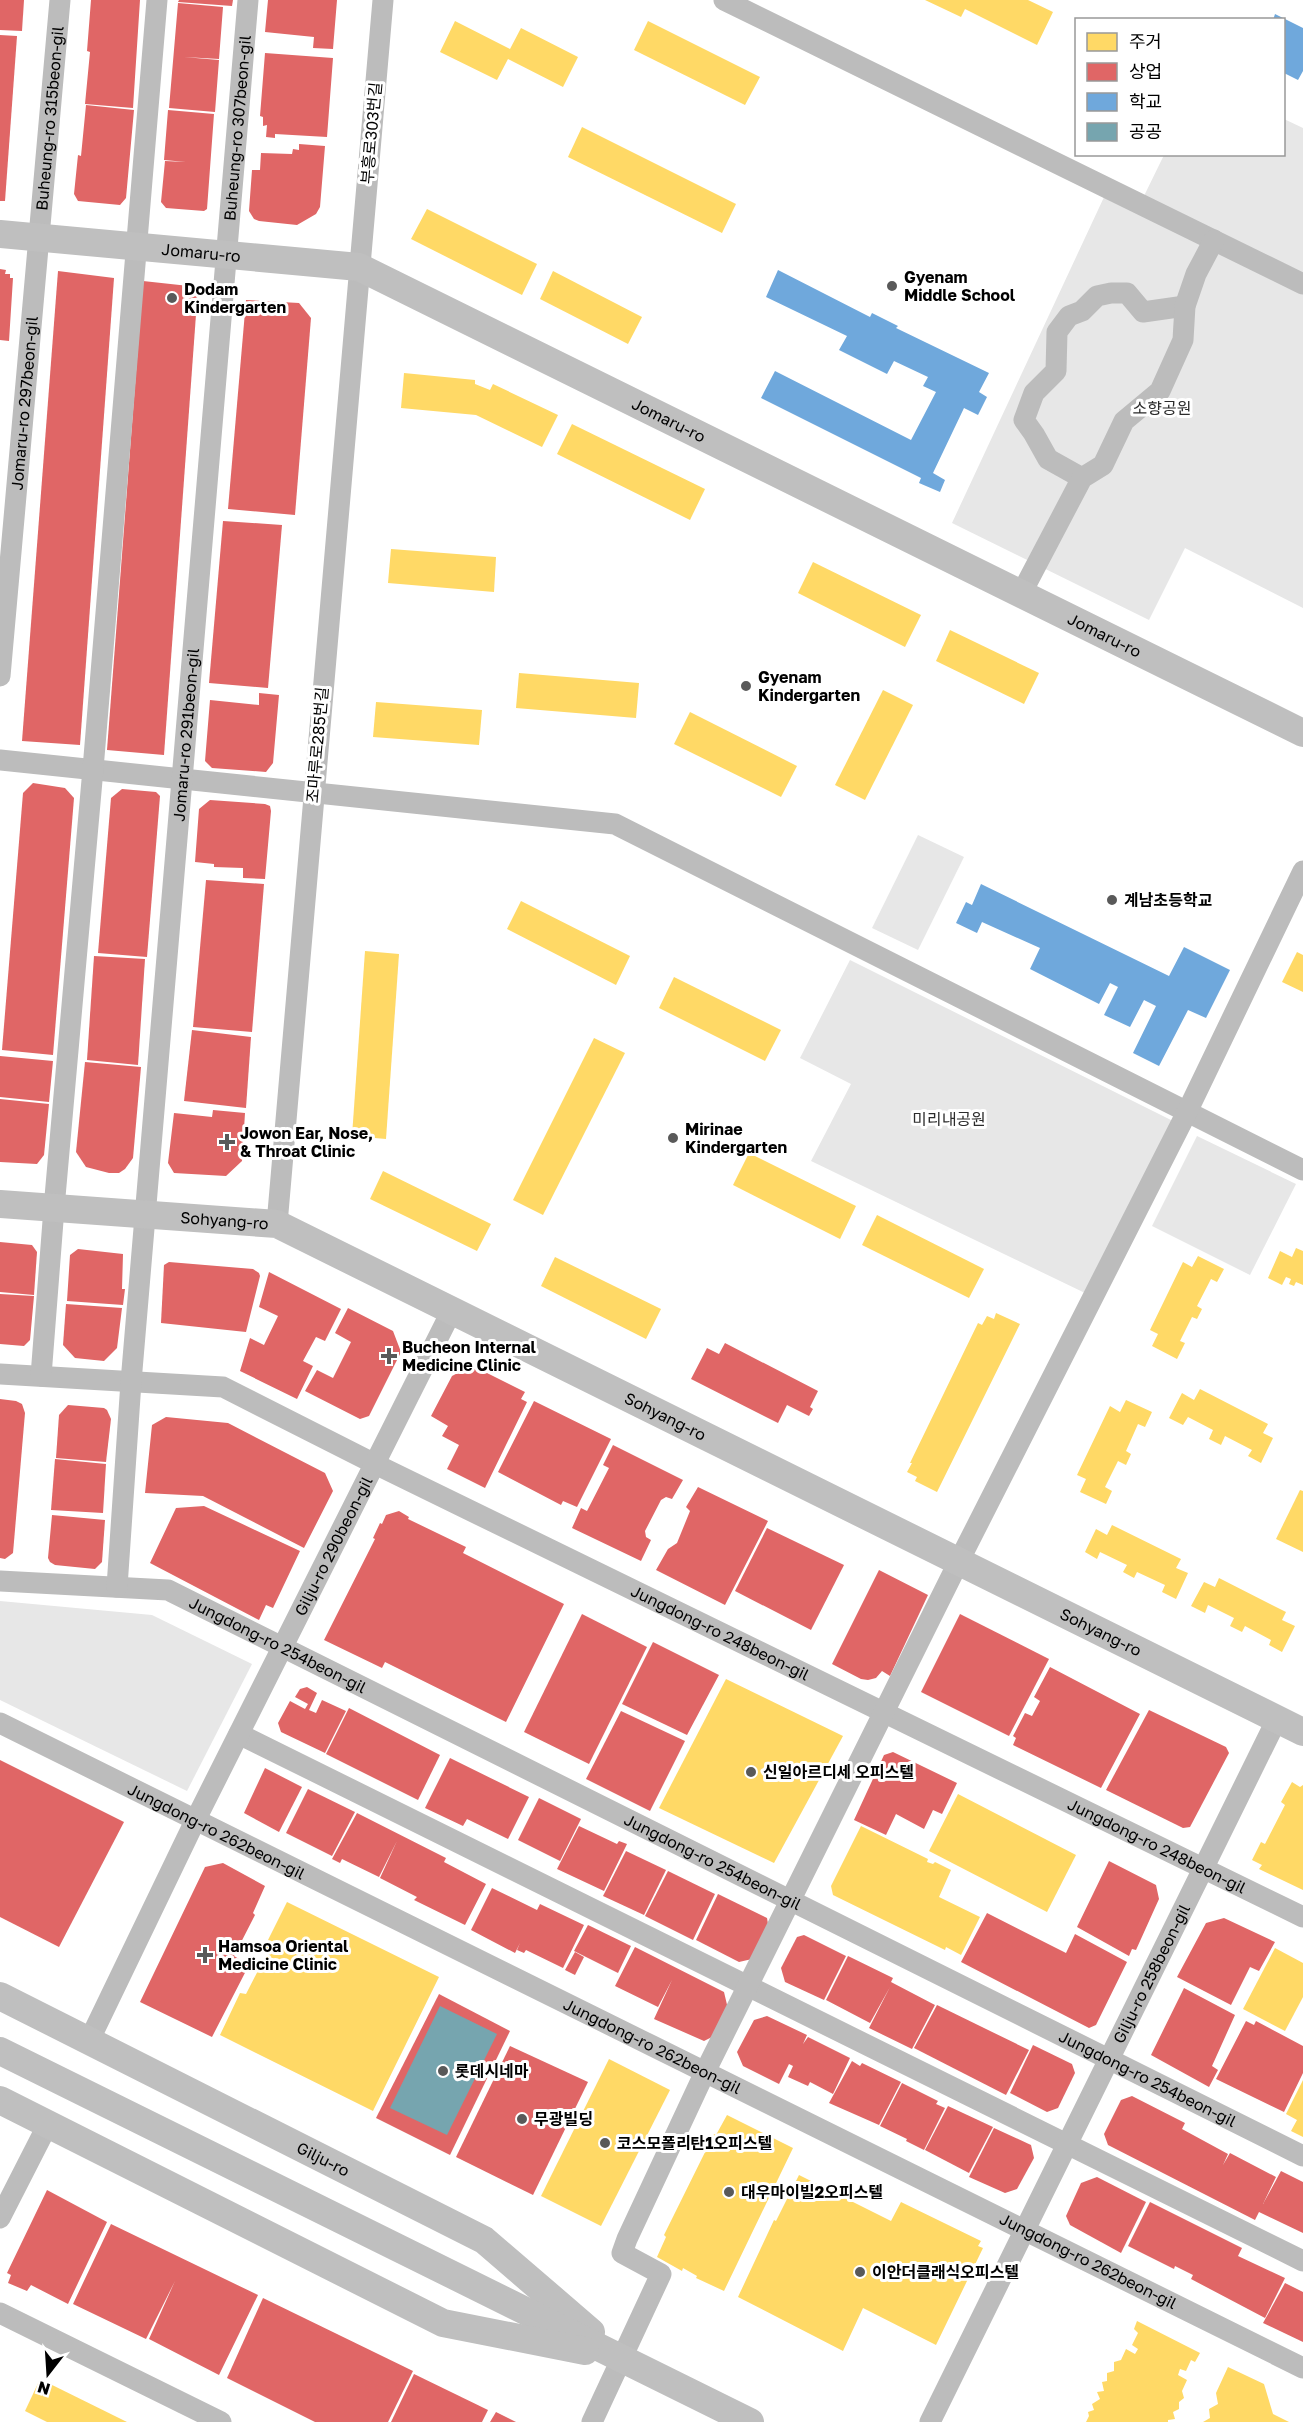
<svg xmlns="http://www.w3.org/2000/svg" width="1303" height="2422" viewBox="0 0 1303 2422" font-family="'Golos Text','Noto Sans KR',sans-serif">
<rect width="100%" height="100%" fill="#fff"/>
<g fill="#e7e7e7">
<path d="M1284,119L1303,128V277L1143,198L1164,155L1284,154Z"/>
<path d="M1105,195L1303,293V608L1185,548L1149,620L952,523Z"/>
<path d="M918,835L964,857L918,950L872,928Z"/>
<path d="M850,960L1173,1121L1085,1293L811,1161L851,1084L800,1058Z"/>
<path d="M1197,1136L1296,1184L1250,1275L1152,1226Z"/>
<path d="M0,1601L152,1615L252,1664L187,1791L0,1700Z"/>
</g>
<g fill="#ffd966">
<path d="M925,0H1028L1053,12L1037,45L965,9L961,17Z"/>
<path d="M455,21L510,49L521,28L578,57L563,87L508,59L497,80L440,52Z"/>
<path d="M648,21L760,77L745,105L634,50Z"/>
<path d="M582,127L736,204L722,233L568,157Z"/>
<path d="M427,209L537,264L522,295L411,239Z"/>
<path d="M553,271L642,317L628,344L540,299Z"/>
<path d="M404,373L475,380V384L490,390L493,384L558,415L542,447L476,415L401,408Z"/>
<path d="M572,424L705,489L690,520L557,454Z"/>
<path d="M391,549L496,557L494,592L388,583Z"/>
<path d="M813,562L921,615L905,647L798,593Z"/>
<path d="M950,630L1039,673L1024,704L936,661Z"/>
<path d="M519,673L639,683L636,718L516,708Z"/>
<path d="M883,690L913,705L865,800L835,785Z"/>
<path d="M376,702L482,710L479,745L373,737Z"/>
<path d="M690,712L797,766L781,797L674,744Z"/>
<path d="M521,901L630,956L616,985L507,929Z"/>
<path d="M365,951L399,954L386,1139L352,1136Z"/>
<path d="M1297,952L1303,955V992L1282,982Z"/>
<path d="M674,977L781,1030L765,1061L659,1008Z"/>
<path d="M594,1038L625,1053L543,1215L513,1200Z"/>
<path d="M749,1153L856,1206L840,1239L733,1185Z"/>
<path d="M383,1171L491,1224L477,1251L370,1199Z"/>
<path d="M877,1215L984,1269L969,1298L862,1245Z"/>
<path d="M1296,1248L1303,1251V1285L1296,1282L1294,1286L1289,1284L1291,1279L1286,1277L1282,1285L1268,1278L1280,1251L1292,1257Z"/>
<path d="M1198,1256L1224,1269L1217,1282L1211,1279L1197,1306L1202,1309L1197,1319L1192,1317L1180,1341L1185,1343L1177,1359L1152,1346L1158,1334L1150,1330L1183,1262L1192,1267Z"/>
<path d="M555,1257L661,1309L646,1339L541,1286Z"/>
<path d="M996,1313L1020,1324L937,1492L915,1481L917,1477L907,1472L912,1463H910L978,1323L982,1325L987,1316L994,1319Z"/>
<path d="M1200,1389L1268,1424L1263,1433L1273,1438L1261,1463L1248,1456L1252,1450L1225,1436L1221,1445L1209,1439L1213,1430L1188,1417L1183,1425L1169,1418L1182,1393L1194,1400Z"/>
<path d="M1126,1400L1152,1412L1145,1427L1138,1424L1126,1451L1131,1454L1126,1465L1118,1461L1105,1487L1112,1491L1106,1504L1080,1492L1086,1479L1077,1475L1110,1406L1120,1412Z"/>
<path d="M1300,1490L1303,1491V1552L1276,1539Z"/>
<path d="M1112,1525L1181,1559L1176,1568L1188,1573L1176,1599L1162,1592L1165,1585L1137,1572L1134,1578L1123,1572L1127,1565L1100,1552L1097,1559L1085,1552L1096,1529L1107,1535Z"/>
<path d="M1219,1578L1286,1612L1282,1620L1295,1626L1282,1652L1269,1645L1271,1640L1245,1626L1242,1632L1230,1626L1234,1618L1208,1605L1205,1613L1191,1606L1204,1582L1215,1587Z"/>
<path d="M726,1679L843,1736L774,1863L659,1808Z"/>
<path d="M1292,1782L1300,1787L1303,1785V1890L1259,1869L1262,1865L1252,1860L1261,1842L1265,1844L1285,1805L1281,1802Z"/>
<path d="M958,1794L1076,1855L1047,1912L929,1851Z"/>
<path d="M861,1826L928,1859L927,1862L933,1864L935,1862L951,1870L939,1897L980,1917L961,1955L946,1947L945,1950L833,1895L831,1886Z"/>
<path d="M287,1902L439,1977L373,2111L220,2035L240,1993L246,1994L267,1953L263,1950Z"/>
<path d="M1275,1948L1303,1963V1997L1285,2031L1243,2009Z"/>
<path d="M609,2059L670,2090L601,2226L541,2196Z"/>
<path d="M1303,2080V2137L1291,2131L1297,2120L1286,2114Z"/>
<path d="M727,2115L793,2148L724,2291L696,2278L697,2276L683,2268L682,2271L657,2257L666,2237L664,2235L714,2134L716,2135Z"/>
<path d="M799,2175L891,2221L901,2202L981,2241L978,2246L983,2248L936,2345L863,2308L843,2351L738,2297L774,2220L776,2221Z"/>
<path d="M1137,2321L1200,2353L1195,2362L1191,2360L1186,2371L1180,2369L1178,2375L1187,2380L1182,2391L1184,2398L1179,2402V2409L1173,2412L1175,2419L1168,2420V2422H1086L1089,2416L1088,2412L1094,2410L1092,2404L1100,2399L1097,2392L1104,2391L1102,2382L1107,2381V2373L1114,2371V2362L1121,2360L1126,2349L1135,2354L1138,2349L1132,2345L1138,2333L1134,2329Z"/>
<path d="M1228,2367L1264,2384L1273,2414L1289,2422H1203L1210,2418L1209,2409L1218,2404L1216,2393Z"/>
<path d="M40,2379L127,2422H47L25,2411Z"/>
</g>
<g fill="#e06666">
<path d="M0,0H24L22,31L0,30Z"/>
<path d="M91,0H140L133,108L85,104L90,52L87,51Z"/>
<path d="M179,0H233L232,6L178,2Z"/>
<path d="M268,0H337L333,49L313,48L314,37L265,32Z"/>
<path d="M178,3L223,7L219,59L184,57L219,60L215,112L169,108Z"/>
<path d="M0,35L17,36L5,201H0Z"/>
<path d="M265,53L333,58L327,137L275,134V138L266,137L267,125L263,126V117L260,116Z"/>
<path d="M86,105L134,110L126,198L120,205L78,201L74,194L78,155L81,156Z"/>
<path d="M168,110L214,114L207,209L204,211L166,208L161,202L165,161L186,162L164,160Z"/>
<path d="M299,144L325,146L320,207L316,214L297,225L259,221L254,219L249,211L252,170H260L261,153L292,154L293,149L299,150Z"/>
<path d="M0,269L6,270L5,274H10V278H13L9,341L0,340Z"/>
<path d="M58,271L114,278L80,745L22,741Z"/>
<path d="M143,281L198,287L164,755L107,750Z"/>
<path d="M246,300L299,303L311,318L295,515L228,509Z"/>
<path d="M223,521L282,525L268,688L209,683Z"/>
<path d="M259,693L279,695L273,763L266,772L212,768L205,761L210,700L259,705Z"/>
<path d="M33,783L65,788L74,798L53,1055L2,1050L23,793Z"/>
<path d="M122,789L156,792L160,796L147,957L98,953L111,798Z"/>
<path d="M210,800L265,804L270,806L271,811L265,879L243,878V868L214,867V864L195,862L199,809Z"/>
<path d="M206,880L264,884L252,1032L193,1027Z"/>
<path d="M94,956L145,959L138,1065L87,1060Z"/>
<path d="M192,1030L251,1037L246,1108L184,1101Z"/>
<path d="M0,1056L53,1061L49,1102L0,1097Z"/>
<path d="M85,1062L141,1067L133,1158L125,1169L119,1173H109L86,1167L76,1152Z"/>
<path d="M0,1099L49,1104L44,1155L37,1164L0,1162Z"/>
<path d="M213,1110L245,1113L242,1161L226,1176L174,1173L168,1163L174,1113L212,1117Z"/>
<path d="M0,1242L32,1245L37,1252L34,1295L0,1292Z"/>
<path d="M78,1249L123,1254L122,1289H125L123,1305L67,1301L70,1255Z"/>
<path d="M169,1262L253,1269L259,1273L260,1276L246,1332L161,1323L164,1265Z"/>
<path d="M269,1272L341,1309L325,1341L316,1337L303,1361L313,1366L297,1399L240,1371L250,1338L264,1345L278,1316L259,1307Z"/>
<path d="M0,1294L34,1296L30,1340L24,1346L0,1344Z"/>
<path d="M66,1304L122,1308L117,1348L104,1361L75,1358L63,1345Z"/>
<path d="M348,1308L393,1331L401,1352L369,1416L360,1419L305,1391L317,1370L333,1378L351,1342L335,1333Z"/>
<path d="M725,1343L818,1391L810,1407L813,1409L809,1416L787,1405L778,1423L691,1379L707,1348L719,1354Z"/>
<path d="M467,1368L479,1369L525,1392L521,1399L527,1402L485,1488L447,1469L459,1445L442,1436L448,1426L431,1416L452,1376Z"/>
<path d="M0,1399L16,1401L22,1404L25,1413L13,1553L5,1559L0,1558Z"/>
<path d="M534,1401L611,1439L577,1507L563,1501L561,1505L498,1472Z"/>
<path d="M68,1405L104,1408L107,1410L111,1419L106,1462L56,1458L59,1415Z"/>
<path d="M166,1417L228,1423L325,1473L333,1491L304,1548L203,1496L145,1493L152,1425Z"/>
<path d="M613,1445L683,1480L672,1499L666,1497L661,1500L645,1531L646,1537L651,1540L641,1561L572,1528L581,1508L587,1511L609,1468L603,1465Z"/>
<path d="M55,1459L106,1464L103,1513L51,1510Z"/>
<path d="M698,1487L768,1521L725,1605L656,1570L668,1549L677,1543L690,1511L686,1507Z"/>
<path d="M204,1506L300,1551L273,1608L266,1605L259,1620L150,1563L176,1508Z"/>
<path d="M399,1511L409,1517L408,1519L466,1547L463,1553L564,1604L506,1722L385,1662L382,1668L324,1640L375,1539L373,1538L380,1523L382,1524L386,1515Z"/>
<path d="M52,1515L105,1520L102,1562L95,1569L55,1565L50,1562L48,1558Z"/>
<path d="M767,1528L844,1565L811,1630L735,1591Z"/>
<path d="M879,1570L928,1595L890,1676L882,1671L876,1678L868,1680L861,1679L832,1664Z"/>
<path d="M582,1614L647,1647L589,1764L524,1732Z"/>
<path d="M960,1614L1049,1659L1009,1736L921,1692Z"/>
<path d="M653,1642L719,1675L687,1735L622,1704Z"/>
<path d="M1050,1667L1140,1714L1101,1788L1013,1745L1016,1738L1013,1736L1025,1713L1032,1716L1040,1701L1034,1697Z"/>
<path d="M307,1687L317,1693L309,1710L316,1713L322,1700L346,1711L325,1753L281,1732L278,1723L290,1701L305,1709L308,1704L295,1697L300,1689Z"/>
<path d="M349,1708L440,1755L418,1800L326,1754Z"/>
<path d="M1149,1710L1226,1747L1229,1753L1190,1827L1183,1828L1106,1790Z"/>
<path d="M621,1711L685,1741L650,1811L586,1779Z"/>
<path d="M893,1752L957,1783L942,1814L933,1810L924,1829L896,1814L886,1835L854,1820L884,1755Z"/>
<path d="M450,1758L529,1797L508,1839L467,1819L463,1826L425,1808Z"/>
<path d="M0,1760L124,1822L59,1947L0,1917Z"/>
<path d="M265,1768L302,1787L279,1832L244,1813Z"/>
<path d="M308,1789L355,1812L332,1856L286,1833Z"/>
<path d="M539,1798L581,1819L560,1861L518,1840Z"/>
<path d="M357,1813L446,1858L444,1862L486,1884L465,1925L414,1900L417,1897L380,1878L397,1841L379,1877L342,1859L340,1863L332,1859Z"/>
<path d="M579,1826L617,1844L619,1841L627,1844L604,1891L557,1869Z"/>
<path d="M626,1851L666,1870L644,1915L603,1896Z"/>
<path d="M1109,1861L1156,1885L1159,1899L1136,1950L1132,1949L1129,1956L1077,1927Z"/>
<path d="M223,1863L265,1886L253,1913L255,1915L234,1956L249,1965L212,2037L140,2002L205,1867Z"/>
<path d="M668,1871L715,1894L693,1940L645,1916Z"/>
<path d="M492,1888L537,1910L540,1904L584,1925L563,1968L526,1950L524,1953L517,1950L520,1943L515,1953L471,1930Z"/>
<path d="M718,1894L767,1918L768,1924L752,1959L739,1962L696,1940Z"/>
<path d="M987,1913L1066,1953L1075,1934L1127,1962L1096,2025L1089,2028L961,1962Z"/>
<path d="M1224,1918L1275,1942L1259,1971L1250,1967L1231,2005L1177,1977L1206,1923Z"/>
<path d="M588,1925L631,1946L618,1973L574,1951Z"/>
<path d="M804,1935L846,1956L824,2000L785,1982L781,1968L797,1937Z"/>
<path d="M635,1947L724,1992L728,2009L716,2035L704,2041L654,2019L672,1980L658,2007L615,1986Z"/>
<path d="M575,1952L584,1957L575,1975L565,1970Z"/>
<path d="M848,1956L893,1978L891,1982L935,2005L912,2049L869,2028L890,1987L870,2023L826,2000Z"/>
<path d="M1184,1988L1235,2015L1212,2066L1218,2070L1209,2087L1151,2055Z"/>
<path d="M439,1994L510,2031L450,2155L376,2118Z"/>
<path d="M937,2005L1029,2050L1006,2095L914,2048Z"/>
<path d="M767,2016L807,2035L803,2044L808,2037L850,2058L833,2094L810,2082L808,2086L788,2077L793,2066L789,2064L779,2084L743,2066L737,2052L754,2020Z"/>
<path d="M1246,2021L1254,2025L1256,2021L1303,2046V2073L1284,2112L1216,2079Z"/>
<path d="M1033,2045L1072,2064L1075,2073L1058,2108L1047,2112L1010,2093Z"/>
<path d="M510,2046L588,2082L533,2195L456,2157Z"/>
<path d="M852,2061L860,2066L862,2063L901,2082L879,2125L829,2103Z"/>
<path d="M902,2083L938,2101L936,2104L945,2108L924,2150L906,2141L907,2139L880,2126Z"/>
<path d="M1132,2096L1185,2123L1182,2129L1228,2154L1223,2165L1230,2153L1276,2177L1263,2204L1281,2171L1303,2182V2233L1259,2212L1255,2220L1108,2145L1104,2134L1121,2100Z"/>
<path d="M948,2106L993,2127L969,2173L925,2150Z"/>
<path d="M994,2128L1031,2145L1034,2158L1017,2189L1005,2193L969,2177Z"/>
<path d="M1097,2177L1146,2202L1121,2253L1070,2225L1066,2216L1081,2183Z"/>
<path d="M47,2190L107,2222L68,2304L31,2285L27,2291L8,2283L11,2275L7,2273Z"/>
<path d="M1150,2202L1242,2248L1238,2256L1285,2278L1265,2318L1191,2279L1193,2275L1175,2266L1174,2269L1128,2246Z"/>
<path d="M111,2224L258,2295L219,2375L149,2339L175,2281L146,2339L73,2304Z"/>
<path d="M1285,2283L1303,2292V2342L1263,2323Z"/>
<path d="M263,2298L413,2371L388,2422H315L227,2378Z"/>
<path d="M414,2374L488,2410L482,2422H391Z"/>
<path d="M496,2412L516,2422H490Z"/>
</g>
<g fill="#6fa8dc">
<path d="M1275,14L1303,28V71L1298,80L1284,73V20H1273Z"/>
<path d="M778,270L870,317L872,313L898,326L896,328L989,373L979,392L987,397L978,415L964,408L933,473L945,480L940,492L919,483L921,478L761,398L775,371L911,440L936,392L923,386L928,377L894,361L887,374L839,350L847,336L766,297Z"/>
<path d="M981,884L1169,976L1184,947L1230,970L1206,1018L1188,1010L1159,1066L1133,1053L1156,1006L1144,1000L1130,1027L1104,1015L1118,987L1110,983L1099,1004L1030,969L1040,948L982,922L977,933L956,923L966,902L972,905Z"/>
</g>
<path fill="#76a5af" d="M440,2006L497,2034L447,2135L390,2108Z"/>
<g fill="none" stroke-linecap="round" stroke-linejoin="round">
<g stroke="#bcbcbc" stroke-width="21">
<path d="M724,0L1303,284"/>
<path d="M1082,478L1048,459L1034,434L1024,420L1034,393L1056,371L1057,332L1069,316L1082,311L1097,296L1111,293H1127L1143,312L1185,306"/>
<path d="M1021,594L1082,478L1103,465L1124,421L1160,391L1183,340L1185,306L1196,274L1214,240"/>
<path id="s1" d="M0,676L60,0"/>
<path d="M0,760L615,824L1303,1170"/>
<path d="M277,1224L383,0"/>
<path id="s2" d="M0,1374L223,1387L375,1464L1303,1917"/>
<path d="M41,1376L54,1208L93,769L157,0"/>
<path id="s3" d="M0,1581L168,1590L1303,2156"/>
<path id="s4" d="M117,1587L131,1382L248,0"/>
<path id="s5" d="M0,1723C433,1941 870,2150 1303,2368"/>
<path d="M239,1734L1303,2261"/>
<path id="s6" d="M89,2041L195,1821L452,1310"/>
<path d="M0,2218L48,2124"/>
<path d="M0,2313L221,2422"/>
<path d="M592,2422L661,2274L622,2253L627,2239L705,2072L959,1561L1187,1112L1303,871"/>
<path id="s7" d="M930,2422L1277,1719"/>
</g>
<g stroke="#bfbfbf" stroke-width="28">
<path id="s8" d="M0,234L359,267L1303,733"/>
<path id="s9" d="M0,1204L277,1224L1303,1732"/>
<path id="s10" d="M0,1996L484,2240L591,2332"/>
<path d="M0,2051L750,2422"/>
<path d="M0,2100L443,2323L585,2351"/>
</g>
</g>
<g fill="#595959" stroke="#fff" stroke-width="2">
<circle cx="892" cy="286" r="6"/>
<circle cx="172" cy="298" r="6"/>
<circle cx="746" cy="686" r="6"/>
<circle cx="1112" cy="900" r="6"/>
<circle cx="673" cy="1138" r="6"/>
<path d="M224 1133h6v6h6v6h-6v6h-6v-6h-6v-6h6z"/>
<path d="M386 1347h6v6h6v6h-6v6h-6v-6h-6v-6h6z"/>
<circle cx="751" cy="1772" r="6"/>
<path d="M202 1946h6v6h6v6h-6v6h-6v-6h-6v-6h6z"/>
<circle cx="443" cy="2071" r="6"/>
<circle cx="522" cy="2119" r="6"/>
<circle cx="605" cy="2143" r="6"/>
<circle cx="729" cy="2192" r="6"/>
<circle cx="860" cy="2272" r="6"/>
</g>
<g text-anchor="middle" dominant-baseline="central" stroke-width="6" stroke-linejoin="round" paint-order="stroke">
<g font-size="16" fill="#000" stroke="#fff">
<text stroke="none"><textPath href="#s1" startOffset="560">Buheung-ro 315beon-gil</textPath></text>
<text stroke="none"><textPath href="#s4" startOffset="1464">Buheung-ro 307beon-gil</textPath></text>
<text transform="translate(371 133) rotate(-85)">부흥로303번길</text>
<text stroke="none"><textPath href="#s8" startOffset="202">Jomaru-ro</textPath></text>
<text stroke="none"><textPath href="#s1" startOffset="274">Jomaru-ro 297beon-gil</textPath></text>
<text stroke="none"><textPath href="#s8" startOffset="706">Jomaru-ro</textPath></text>
<text stroke="none"><textPath href="#s8" startOffset="1192">Jomaru-ro</textPath></text>
<text stroke="none"><textPath href="#s4" startOffset="855">Jomaru-ro 291beon-gil</textPath></text>
<text transform="translate(317 745) rotate(-85)">조마루로285번길</text>
<text stroke="none"><textPath href="#s9" startOffset="225">Sohyang-ro</textPath></text>
<text stroke="none"><textPath href="#s9" startOffset="711">Sohyang-ro</textPath></text>
<text stroke="none"><textPath href="#s6" startOffset="552">Gilju-ro 290beon-gil</textPath></text>
<text stroke="none"><textPath href="#s9" startOffset="1197">Sohyang-ro</textPath></text>
<text stroke="none"><textPath href="#s2" startOffset="778">Jungdong-ro 248beon-gil</textPath></text>
<text stroke="none"><textPath href="#s3" startOffset="291">Jungdong-ro 254beon-gil</textPath></text>
<text stroke="none"><textPath href="#s5" startOffset="242">Jungdong-ro 262beon-gil</textPath></text>
<text stroke="none"><textPath href="#s2" startOffset="1264">Jungdong-ro 248beon-gil</textPath></text>
<text stroke="none"><textPath href="#s3" startOffset="777">Jungdong-ro 254beon-gil</textPath></text>
<text stroke="none"><textPath href="#s7" startOffset="500">Gilju-ro 258beon-gil</textPath></text>
<text stroke="none"><textPath href="#s5" startOffset="728">Jungdong-ro 262beon-gil</textPath></text>
<text stroke="none"><textPath href="#s3" startOffset="1263">Jungdong-ro 254beon-gil</textPath></text>
<text stroke="none"><textPath href="#s10" startOffset="362">Gilju-ro</textPath></text>
<text stroke="none"><textPath href="#s5" startOffset="1214">Jungdong-ro 262beon-gil</textPath></text>
</g>
<g font-size="16" font-weight="bold" fill="#000" stroke="#fff" text-anchor="start">
<text x="904" y="277">Gyenam<tspan x="904" dy="18">Middle School</tspan></text>
<text x="184" y="289">Dodam<tspan x="184" dy="18">Kindergarten</tspan></text>
<text x="758" y="677">Gyenam<tspan x="758" dy="18">Kindergarten</tspan></text>
<text x="1124" y="900">계남초등학교</text>
<text x="685" y="1129">Mirinae<tspan x="685" dy="18">Kindergarten</tspan></text>
<text x="240" y="1133">Jowon Ear, Nose,<tspan x="240" dy="18">&amp; Throat Clinic</tspan></text>
<text x="402" y="1347">Bucheon Internal<tspan x="402" dy="18">Medicine Clinic</tspan></text>
<text x="763" y="1772">신일아르디세 오피스텔</text>
<text x="218" y="1946">Hamsoa Oriental<tspan x="218" dy="18">Medicine Clinic</tspan></text>
<text x="455" y="2071">롯데시네마</text>
<text x="534" y="2119">무광빌딩</text>
<text x="617" y="2143">코스모폴리탄1오피스텔</text>
<text x="741" y="2192">대우마이빌2오피스텔</text>
<text x="872" y="2272">이안더클래식오피스텔</text>
</g>
<g font-size="16" fill="#2b2b2b" stroke="#fff">
<text x="1162" y="408">소향공원</text>
<text x="949" y="1119">미리내공원</text>
</g>
</g>
<rect x="1075" y="18" width="210" height="138" fill="#ffffff" stroke="#999999" stroke-width="1.5"/>
<rect x="1087" y="33" width="30" height="18" fill="#ffd966" stroke="#999999" stroke-width="1.5"/>
<text x="1129" y="48" font-size="18" fill="#000000">주거</text>
<rect x="1087" y="63" width="30" height="18" fill="#e06666" stroke="#999999" stroke-width="1.5"/>
<text x="1129" y="78" font-size="18" fill="#000000">상업</text>
<rect x="1087" y="93" width="30" height="18" fill="#6fa8dc" stroke="#999999" stroke-width="1.5"/>
<text x="1129" y="108" font-size="18" fill="#000000">학교</text>
<rect x="1087" y="123" width="30" height="18" fill="#76a5af" stroke="#999999" stroke-width="1.5"/>
<text x="1129" y="138" font-size="18" fill="#000000">공공</text>
<g transform="translate(48 2374) rotate(197)" stroke="#ffffff" stroke-width="4.5" paint-order="stroke">
<path d="M0-4.5L10 22L0 15L-10 22Z" fill="#000000"/>
<text y="-9" font-size="16" font-weight="bold" text-anchor="middle" fill="#000000">N</text>
</g>
</svg>
